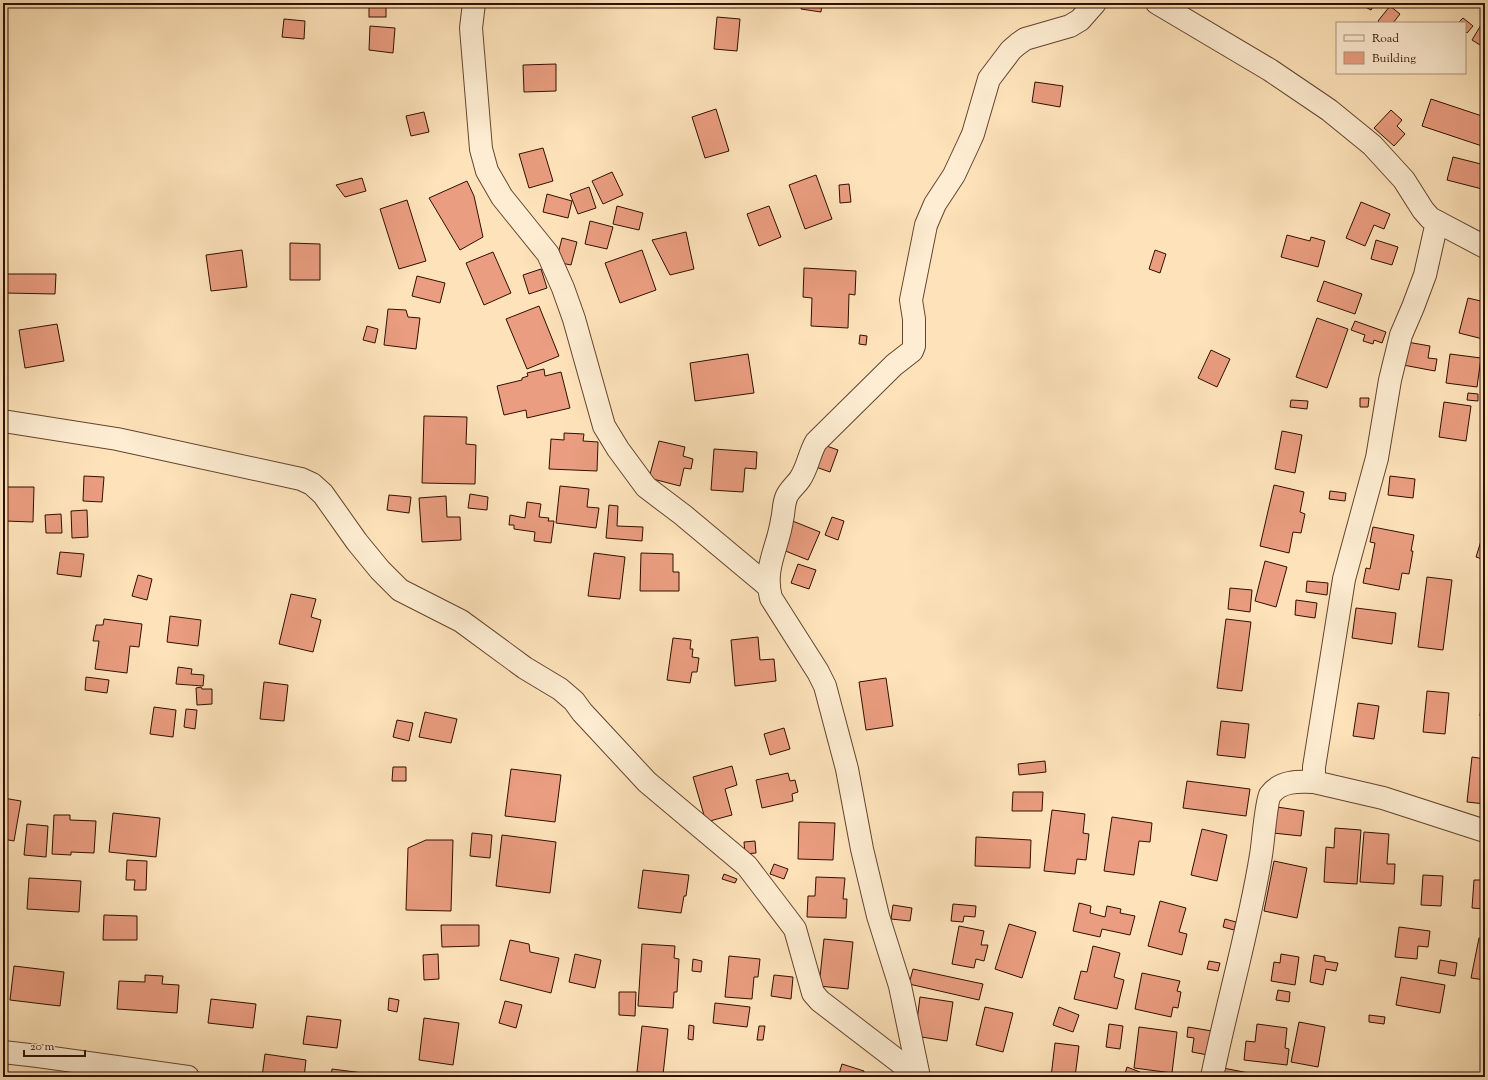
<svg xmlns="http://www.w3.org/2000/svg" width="1488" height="1080" viewBox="0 0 1488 1080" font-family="'Sorts Mill Goudy',serif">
<rect width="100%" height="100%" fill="#fee3ba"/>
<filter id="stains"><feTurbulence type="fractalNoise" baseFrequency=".005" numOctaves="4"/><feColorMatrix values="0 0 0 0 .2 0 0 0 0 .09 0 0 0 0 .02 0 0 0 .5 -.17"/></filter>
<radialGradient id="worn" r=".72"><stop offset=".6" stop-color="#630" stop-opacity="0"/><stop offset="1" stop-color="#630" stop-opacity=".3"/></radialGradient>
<g fill="#ea9d80" stroke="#300f01">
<rect x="369" y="3" width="17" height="14"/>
<path d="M802,3H822L821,12L801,9Z"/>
<path d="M1358,3H1375L1371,10Z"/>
<path d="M1390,6L1400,14L1393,23H1380L1378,21Z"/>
<path d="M717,17L740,19L737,51L714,49Z"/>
<path d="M1463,18L1473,26L1467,33L1465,31V23H1458Z"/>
<path d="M284,19L305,21L304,39L282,37Z"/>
<path d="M1484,20L1485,21V48L1472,40Z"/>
<path d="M370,26L395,28L393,53L369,50Z"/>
<path d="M556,64V91L524,92L523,65Z"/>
<path d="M1035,82L1063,86L1060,107L1032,102Z"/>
<path d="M1431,99L1485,117V147L1422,126Z"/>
<path d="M716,109L729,151L705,158L692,117Z"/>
<path d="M1391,110L1402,120L1397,126L1405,134L1394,146L1374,128Z"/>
<path d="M424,112L429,132L411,136L406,116Z"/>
<path d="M543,148L553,181L529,188L519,154Z"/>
<path d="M1453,157L1485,165V176L1482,189L1447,180Z"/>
<path d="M612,172L623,195L603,204L592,181Z"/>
<path d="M816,175L832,219L805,229L789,185Z"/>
<path d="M362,178L366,191L345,197L336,185Z"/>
<path d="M467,181L474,196L483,237L460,250L429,198Z"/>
<path d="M849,184L851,202L840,203L839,185Z"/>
<path d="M589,187L596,208L578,214L570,194Z"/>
<path d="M547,194L572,201L568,218L543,212Z"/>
<path d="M407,200L426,261L399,269L380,209Z"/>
<path d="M1361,202L1390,214L1384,229L1374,225L1365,246L1346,238Z"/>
<path d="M617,206L643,213L639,230L613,224Z"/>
<path d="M769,206L781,237L759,246L747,214Z"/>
<path d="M590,221L613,227L607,249L585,244Z"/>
<path d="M686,232L694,269L670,275L652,240Z"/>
<path d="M1287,235L1310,241L1311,237L1325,241L1318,267L1281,257Z"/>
<path d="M562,238L577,242L571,265L556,262Z"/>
<path d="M1376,240L1398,247L1392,265L1371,259Z"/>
<path d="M290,243L320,244V280H290Z"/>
<path d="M242,250L247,287L211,291L206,255Z"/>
<path d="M642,250L656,290L620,303L605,263Z"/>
<path d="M1155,250L1166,254L1160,273L1149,269Z"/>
<path d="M493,252L511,293L484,305L466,263Z"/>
<path d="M804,268L856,271L855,295L849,294L848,328L811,326L812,298L803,297Z"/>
<path d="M541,269L547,288L529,294L523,275Z"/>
<path d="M5,274H56L55,294L5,293Z"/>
<path d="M417,276L445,283L440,303L412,296Z"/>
<path d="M1324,281L1362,294L1355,314L1317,301Z"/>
<path d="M1468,298L1485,302V330L1483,339L1459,333Z"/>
<path d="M539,306L559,356L527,369L506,319Z"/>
<path d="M388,309L406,310L408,317L420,318L416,349L384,345Z"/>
<path d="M1317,318L1348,329L1327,388L1296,377Z"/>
<path d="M1355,321L1386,332L1382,343L1374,340L1373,344L1363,341L1365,335L1351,330Z"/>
<path d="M57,324L64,361L25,368L19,330Z"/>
<path d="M367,326L378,329L375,343L363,340Z"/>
<path d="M860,335L867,336L866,345L859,344Z"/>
<path d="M1407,342L1430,346L1428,358L1437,359L1435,371L1403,365Z"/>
<path d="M1211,350L1230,359L1217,387L1198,378Z"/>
<path d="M748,354L754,393L695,401L690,363Z"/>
<path d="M1450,354L1481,358L1477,387L1446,383Z"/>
<path d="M544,369L545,376L561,372L570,408L527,418L526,410L504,415L497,386L522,380V378L528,376L527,373Z"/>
<path d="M1468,393L1478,394V401L1467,400Z"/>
<path d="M1360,398H1369L1368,407H1360Z"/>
<path d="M1291,400L1308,401L1307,409L1290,407Z"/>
<path d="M1444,402L1471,406L1466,441L1439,437Z"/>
<path d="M424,416L467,417L466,444L476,445L475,484L422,483Z"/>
<path d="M1282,431L1302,435L1295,473L1275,469Z"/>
<path d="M564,433L584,434L583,441L598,442L597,471L549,469L551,439L564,440Z"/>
<path d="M659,441L685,447L683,456L693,459L691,469L684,468L680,486L649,478Z"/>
<path d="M821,444L838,450L830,472L813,466Z"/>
<path d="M714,449L757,452L756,469L745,468L743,492L711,490Z"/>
<path d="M84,476L104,477L102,502L83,501Z"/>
<path d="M1390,476L1415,479L1413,498L1388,495Z"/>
<path d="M1274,485L1304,492L1300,512L1305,514L1301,533L1293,532L1289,553L1260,546Z"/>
<path d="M560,486L589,489L587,507L599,508L596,528L556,523Z"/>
<path d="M6,487H34L33,522L5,521Z"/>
<path d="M1330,491L1346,493L1345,501L1329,499Z"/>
<path d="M470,494L488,497L487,510L468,508Z"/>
<path d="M389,495L411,497L409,513L387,510Z"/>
<path d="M446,496L447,517H460L461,540L422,542L419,498Z"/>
<path d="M527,502L541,504L539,517L549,518L548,521H554L551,543L534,541L535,532L514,529V525H509L510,515L525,518Z"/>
<path d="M609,505L618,506L617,526L643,527L642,541L606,538Z"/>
<path d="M87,510L88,537L72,538L71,511Z"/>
<path d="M61,514L62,533H46L45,515Z"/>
<path d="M832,517L844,521L838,540L825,535Z"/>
<path d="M790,520L820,532L808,560L778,548Z"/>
<path d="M1373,527L1414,535L1411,551H1413L1409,574L1402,573L1399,590L1363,583L1366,568L1370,569L1375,543L1370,542Z"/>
<path d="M1485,528V560L1476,557Z"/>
<path d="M60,552L84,554L81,577L57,574Z"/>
<path d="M594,553L625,557L620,599L588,596Z"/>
<path d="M641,553L673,554V572H679V591H640Z"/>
<path d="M1265,561L1287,567L1276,607L1255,601Z"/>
<path d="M798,564L816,570L809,589L791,583Z"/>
<path d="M138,575L152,579L147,600L132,596Z"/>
<path d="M1427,577L1452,580L1443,650L1418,647Z"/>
<path d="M1307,581L1328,583L1327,595L1306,592Z"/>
<path d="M1230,588L1252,590L1250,612L1228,609Z"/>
<path d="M291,594L316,599L311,617L321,620L313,652L279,644Z"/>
<path d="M1296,600L1317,603L1315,618L1295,615Z"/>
<path d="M1356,608L1396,613L1392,644L1352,638Z"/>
<path d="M170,616L201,620L198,646L167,642Z"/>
<path d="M104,619L142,624L139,647L130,646L127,673L95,669L99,641H93L96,625H103Z"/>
<path d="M1226,619L1251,622L1242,691L1217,688Z"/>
<path d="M758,637L760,660L774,659L776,681L735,686L731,640Z"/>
<path d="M673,638L691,640L690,649H693L692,657L699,658L697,672H692L690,683L667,680Z"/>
<path d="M178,667L192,669L191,674L204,675L203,686L176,684Z"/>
<path d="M86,677L109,680L107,693L85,690Z"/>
<path d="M886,678L893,726L866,730L859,682Z"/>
<path d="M264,682L288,685L284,721L260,719Z"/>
<path d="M201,687L202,689H212V704L197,705L196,688Z"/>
<path d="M1483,687H1485V716H1480Z"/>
<path d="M1427,691L1449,693L1445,734L1423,732Z"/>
<path d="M1358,703L1379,706L1374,739L1353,736Z"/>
<path d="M154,707L176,710L173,737L150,734Z"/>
<path d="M186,709L197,710L195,729L184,727Z"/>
<path d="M425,712L457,719L451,743L419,737Z"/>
<path d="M397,720L413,723L409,741L393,737Z"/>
<path d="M1221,721L1249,724L1245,758L1217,755Z"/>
<path d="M784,728L790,749L770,755L764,734Z"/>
<path d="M1472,757L1485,759V804L1467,802Z"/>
<path d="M1045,761L1046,772L1019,775L1018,764Z"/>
<path d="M732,766L737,785L725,789L732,815L706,822L693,777Z"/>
<path d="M393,767H406V781H392Z"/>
<path d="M511,769L561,775L555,822L505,816Z"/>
<path d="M788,773L790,781L795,780L798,792L792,794L793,801L762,808L756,780Z"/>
<path d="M1187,781L1250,789L1246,816L1183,808Z"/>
<path d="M1013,792H1043L1042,811H1012Z"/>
<path d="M3,798L21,801L14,841L3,839Z"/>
<path d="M1277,807L1304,811L1301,836L1273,833Z"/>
<path d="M1052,810L1085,814L1083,833L1089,834L1086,860L1077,859L1075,874L1044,871Z"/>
<path d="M113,813L160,818L156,857L109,852Z"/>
<path d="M54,815H70V820L96,821L94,853L71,852V855L52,854Z"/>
<path d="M1112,817L1152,823L1150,842L1139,841L1134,875L1104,871Z"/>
<path d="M799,822L835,823L833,860L798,859Z"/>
<path d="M27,824L48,826L46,857L24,855Z"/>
<path d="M1335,828L1361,830L1357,884L1324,882L1326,847L1334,848Z"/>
<path d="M1202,829L1227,835L1217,881L1191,875Z"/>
<path d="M1364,832L1389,834L1387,864H1395L1394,884L1360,882Z"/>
<path d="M472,833L492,835L490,858L470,856Z"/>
<path d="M502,835L556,842L550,893L496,886Z"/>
<path d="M976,837L1031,840L1030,868L975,866Z"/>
<path d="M426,840H453L451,911L406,910L408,848Z"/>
<path d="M755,841L756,853L745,854L744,842Z"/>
<path d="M127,860L147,861L146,890H134L135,880H126Z"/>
<path d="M1274,861L1307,868L1297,918L1264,911Z"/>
<path d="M774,864L788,869L784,879L770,874Z"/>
<path d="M643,870L689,875L686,896H684L681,913L638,908Z"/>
<path d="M724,874L737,879L735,883L722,879Z"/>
<path d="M6,875L4,922H3V876Z"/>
<path d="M1423,875L1443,876L1441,906L1421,905Z"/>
<path d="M816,877L845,878L843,899H847L846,918L807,917L808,896H815Z"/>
<path d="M29,878L81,881L79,912L27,909Z"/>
<path d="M1474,880H1485V909L1472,908Z"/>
<path d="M1160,901L1186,908L1179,932L1187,934L1182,955L1148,946Z"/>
<path d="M1079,903L1091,906L1090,913L1105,917L1107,906L1121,909L1120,913L1135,916L1130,935L1102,929L1100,937L1073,931Z"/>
<path d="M953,904L976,906L975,917L964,916L963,922L951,921Z"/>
<path d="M893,905L912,908L910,921L891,919Z"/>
<path d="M104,915L137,916V940H103Z"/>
<path d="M1225,919L1236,922L1234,930L1223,927Z"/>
<path d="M1009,924L1036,932L1022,978L995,969Z"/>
<path d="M441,925H479V946L442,947Z"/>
<path d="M959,926L984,931L981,945H988L984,961L976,959L974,968L952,964Z"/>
<path d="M1399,927L1430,931L1428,947L1418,946L1417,959L1395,957Z"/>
<path d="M1479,938L1485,939V980L1471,978Z"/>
<path d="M824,939L853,942L848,989L819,986Z"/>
<path d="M510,940L529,944L530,952L559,958L551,993L500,980Z"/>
<path d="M642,944L675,946L674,958L679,959L677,992H674L673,1008L638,1006Z"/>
<path d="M1093,946L1120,953L1114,977L1124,980L1117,1009L1074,999L1081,971L1087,972Z"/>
<path d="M438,954L439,979L424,980L423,955Z"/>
<path d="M575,954L601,960L595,988L569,982Z"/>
<path d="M1281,954L1299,957L1295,985L1271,981L1274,962L1280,963Z"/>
<path d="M1314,955L1325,957V961L1338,963L1336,971L1326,969L1323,985L1310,982Z"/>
<path d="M729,956L760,959L758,977H754L752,999L725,997Z"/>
<path d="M693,959L702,961L701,972L692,971Z"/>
<path d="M1440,960L1457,963L1455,976L1438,973Z"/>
<path d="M1209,961L1220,963L1218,971L1207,969Z"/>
<path d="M14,966L64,972L60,1006L10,1000Z"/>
<path d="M913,969L983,984L979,1000L909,984Z"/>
<path d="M1142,973L1180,981L1177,991L1181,992L1178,1008L1173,1007L1171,1017L1135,1009Z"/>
<path d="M145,975L163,976L162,984L179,985L177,1013L117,1009L119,981L145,982Z"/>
<path d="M774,975L793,977L791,999L771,996Z"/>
<path d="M1401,977L1445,985L1440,1013L1396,1005Z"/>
<path d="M1278,990L1290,992L1289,1002L1276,1000Z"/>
<path d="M619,992H636L635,1016L619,1015Z"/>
<path d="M920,997L953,1002L947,1041L915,1036Z"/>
<path d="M389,998L399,1000L397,1012L388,1010Z"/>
<path d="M211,999L256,1004L253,1028L208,1023Z"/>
<path d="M505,1001L522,1005L516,1028L499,1023Z"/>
<path d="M715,1003L750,1007L747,1027L713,1023Z"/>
<path d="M985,1007L1013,1013L1003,1052L976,1045Z"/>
<path d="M1059,1007L1079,1015L1073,1032L1053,1025Z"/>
<path d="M1369,1015L1385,1017L1384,1024L1369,1022Z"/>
<path d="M307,1016L341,1020L337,1048L303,1044Z"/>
<path d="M424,1018L459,1023L453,1065L419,1060Z"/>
<path d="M1299,1022L1325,1027L1318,1067L1291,1062Z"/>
<path d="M1109,1024L1123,1026L1120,1049L1106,1047Z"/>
<path d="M1257,1024L1287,1028L1285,1048L1289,1049L1287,1065L1244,1060L1246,1041L1255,1042Z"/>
<path d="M689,1025L694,1026L693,1040L688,1039Z"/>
<path d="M642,1026L668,1029L663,1075L637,1072Z"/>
<path d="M759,1026H765L763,1040H757Z"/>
<path d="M1139,1027L1177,1032L1172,1073L1134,1068Z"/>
<path d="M1188,1027L1212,1031L1208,1055L1192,1052L1194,1038L1187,1037Z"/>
<path d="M1055,1043L1079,1046L1075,1077H1051Z"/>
<path d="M265,1054L306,1060L304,1077H262Z"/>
<path d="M842,1064L864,1071L863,1077H838Z"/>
<path d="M1127,1067L1140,1072L1138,1077H1124Z"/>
<path d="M1223,1068L1259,1075L1258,1077H1221Z"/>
<path d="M332,1069L371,1074L370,1077H331Z"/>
<path d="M68,1070L85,1072V1077H63V1076H68Z"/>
<path d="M976,1073L1004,1077H975Z"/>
</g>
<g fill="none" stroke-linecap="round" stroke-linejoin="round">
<defs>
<g id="street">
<path d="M474,3L471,28L481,149L487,171L502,197L548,254L563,288L574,319L604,426L618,449L646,487L683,515L768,586"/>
<path d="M1157,3L1270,70L1329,110L1372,145L1404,180L1423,210L1430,218L1485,247"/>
<path d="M1437,222L1425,275L1413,307L1401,335L1390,380L1377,458L1344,579L1314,767V782L1383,798L1485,831"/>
<path d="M3,421L117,439L301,479L312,484L323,494L357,542L380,570L400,590L461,621L525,668L560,689L574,701L582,712L647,782L747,866L795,929L813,993L820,1001L919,1077"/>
<path d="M3,1052L38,1056L188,1077"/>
<path d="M919,1077L900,986L878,916L862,849L847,769L825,686L818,672L771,598C763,568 778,548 782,520C784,513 783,506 786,498C788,491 796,485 800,479C808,467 809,454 816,442L894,365L912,351L914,346V319L911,300L926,225L935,204L954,175L968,145L973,134L989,79L1011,50L1018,44L1025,39L1070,26L1080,20L1095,3"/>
<path d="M1212,1077C1227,1003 1249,930 1261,855C1263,844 1266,802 1270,795C1280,781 1298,781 1314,782"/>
</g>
</defs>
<use href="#street" stroke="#64442f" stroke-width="24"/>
<use href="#street" stroke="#feedd2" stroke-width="22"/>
</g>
<rect width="1488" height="1080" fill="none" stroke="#fee3ba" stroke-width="16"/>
<rect x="4" y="4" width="1480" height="1072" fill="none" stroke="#300f01" stroke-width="2"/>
<rect x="8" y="8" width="1472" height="1064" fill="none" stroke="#300f01"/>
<rect x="1336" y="22" width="130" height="52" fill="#feedd2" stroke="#ac947e"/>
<rect x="1344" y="35" width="20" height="6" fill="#feedd2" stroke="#ac947e"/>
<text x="1372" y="42" font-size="12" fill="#300f01">Road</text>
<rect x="1344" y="52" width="20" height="12" fill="#ea9d80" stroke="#ac947e"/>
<text x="1372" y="62" font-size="12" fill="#300f01">Building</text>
<path d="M24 1050v6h61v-6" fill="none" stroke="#300f01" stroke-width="2"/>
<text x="30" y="1050" font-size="12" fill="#300f01" stroke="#feedd2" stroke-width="3" paint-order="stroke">20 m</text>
<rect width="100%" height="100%" filter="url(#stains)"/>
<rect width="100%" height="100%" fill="url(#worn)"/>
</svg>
